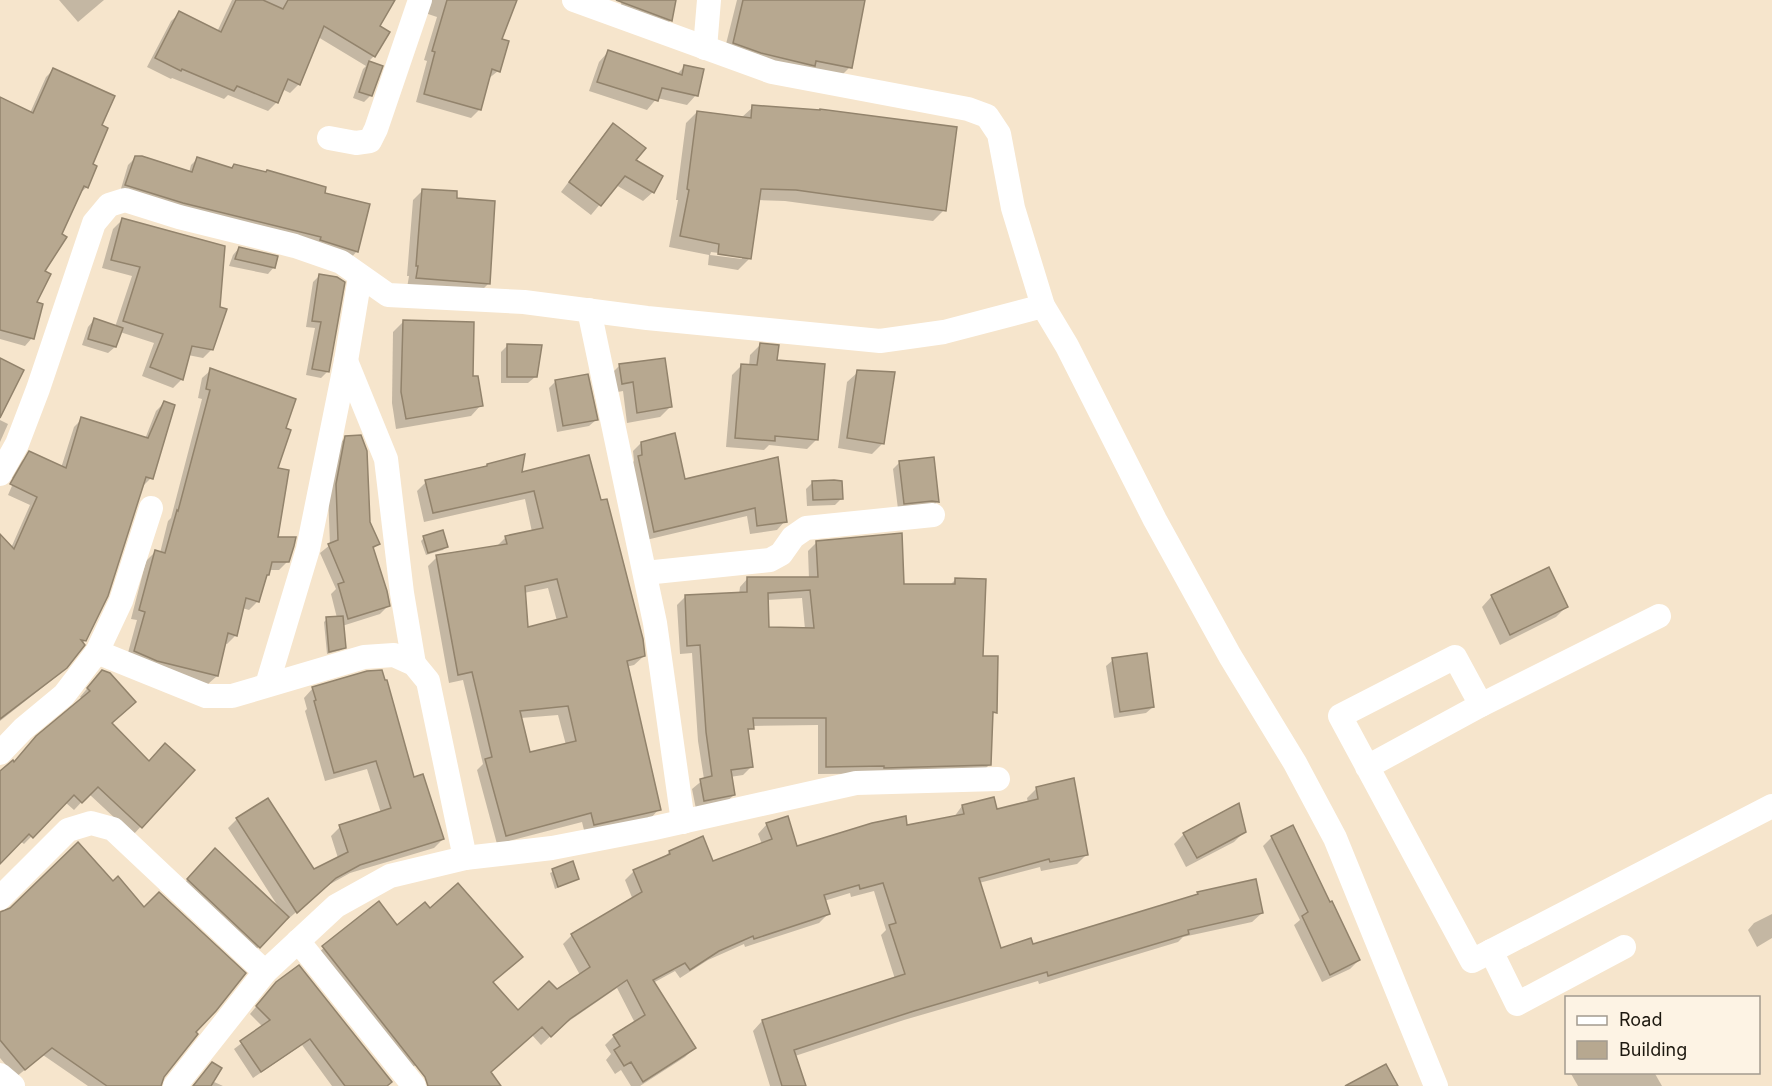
<svg xmlns="http://www.w3.org/2000/svg" width="1772" height="1086" viewBox="0 0 1772 1086" font-family="Inter,sans-serif">
<rect width="100%" height="100%" fill="#f6e5cc"/>
<g fill="#0003" fill-rule="evenodd">
<path d="M59,0H104L78,22Z"/>
<path d="M232,0H393L378,27L374,56L368,62L381,66L371,95L364,102L353,98L363,69L366,66L318,37L299,84L290,93L282,89L277,102L268,111L228,95L224,99L172,78L171,79L147,67L171,21L180,13L217,32Z"/>
<path d="M423,0H515L500,40L498,71L488,79L480,109L471,118L416,102L427,61L424,60L437,17L425,13Z"/>
<path d="M622,0H675L671,20L663,28L619,12Z"/>
<path d="M737,0H864L850,67L840,77L724,52Z"/>
<path d="M608,52L676,75L685,66L696,95L687,105L657,98L647,110L589,91L599,62Z"/>
<path d="M53,70L100,126L87,187L79,194L43,272L35,303L32,338L25,346L0,339V99L30,113L46,77Z"/>
<path d="M753,107L944,210L933,221L785,201L758,200L750,258L738,270L708,265L709,255L669,247L678,200H676L686,123L697,112L741,118ZM711,252L742,256V259L710,255Z"/>
<path d="M613,125L653,192L643,201L616,185L591,215L561,192L604,135Z"/>
<path d="M135,158L189,173L191,165L197,159L230,169L234,165L323,194L357,251L351,258L120,192L128,165Z"/>
<path d="M423,190L455,200L488,284L478,294L407,288L409,276H407L413,200Z"/>
<path d="M122,220L212,349L203,358L188,355L182,379L173,388L142,376L154,343L120,332L115,347L108,353L82,345L88,327L94,320L115,327L132,276L102,268L113,229Z"/>
<path d="M239,248L274,267L268,274L229,266L233,255Z"/>
<path d="M319,276L328,371L321,378L306,375L315,328L306,327L313,282Z"/>
<path d="M403,322L472,378L481,405L471,416L396,429L392,403L393,332Z"/>
<path d="M508,345L535,377L528,383H501V352Z"/>
<path d="M760,345L776,361L817,439L807,449L769,445L764,450L726,447L732,375L741,366H749L750,355Z"/>
<path d="M620,365L670,407L660,417L627,423L623,391L612,393L610,375Z"/>
<path d="M211,370L284,429L276,469V538L288,561L279,570H269L264,578L258,601L249,610L242,608L236,635L227,644L224,643L217,676L208,684L126,660L137,620L131,619L146,561L155,552L160,553L168,521L171,518L202,399L198,398L202,378Z"/>
<path d="M858,372L882,444L872,454L838,448L847,382Z"/>
<path d="M556,381L596,420L589,426L557,432L549,388Z"/>
<path d="M164,403L151,478L143,486L142,485L85,640L57,676L0,721V536L11,548L30,505L8,495L15,479L12,478L22,461L30,453L61,468L74,427L82,419L145,439L156,411Z"/>
<path d="M0,420L8,424L0,442Z"/>
<path d="M346,437L369,522L378,544L372,550L388,606L380,614L342,626L344,647L341,650L327,654L324,622L327,619L337,618L331,594L336,589L320,553L330,545L328,493L337,446Z"/>
<path d="M641,443L684,481L776,459L785,521L777,530L750,534L747,516L646,540L630,465L634,461L633,451Z"/>
<path d="M588,456L644,656L634,665L626,667L659,809L650,819L585,834L582,822L497,844L477,770L483,764L463,680L449,683L428,566L437,557L496,547L506,537L532,532L525,499L424,522L417,491L426,482L485,468L488,465L520,474ZM548,588L557,621L527,629L524,593ZM558,715L566,745L529,754L521,718Z"/>
<path d="M900,462L938,501L931,508L898,509L893,469Z"/>
<path d="M813,482L842,498L835,505L807,506L806,489Z"/>
<path d="M424,538L446,547L443,550L426,555L421,541Z"/>
<path d="M816,543L903,585L949,586L956,579L982,658L995,712L991,716L990,764L981,773L818,774V725L752,726L747,733L752,766L743,775L730,777L734,795L725,803L696,809L692,789L704,779L698,741L692,653L680,654L677,605L685,597L739,594L740,587L748,578L809,579L808,551ZM802,598L805,629H767V600Z"/>
<path d="M1492,596L1566,607L1556,617L1500,645L1482,607Z"/>
<path d="M1113,660L1153,707L1146,713L1114,718L1106,666Z"/>
<path d="M95,679L110,723L148,763L193,770L133,835L89,794L74,810L65,802L24,844L20,841L0,862V773L10,768L82,699L80,697Z"/>
<path d="M313,688L413,779L443,839L434,848L350,873L325,887L287,920L286,918L249,957L178,890L205,860L279,908L228,828L237,819L314,871L338,858L331,836L340,827L381,813L367,769L325,781L305,711L307,709L304,698Z"/>
<path d="M1037,788L1087,854L1077,864L1041,871L1040,867L979,883L1000,949L1032,946L1194,897L1198,893L1262,913L1252,922L1183,937L1178,942L1039,984L1038,981L904,1020L795,1056L804,1086H770L753,1031L762,1021L895,979L881,935L886,930L874,891L851,897L850,893L824,901L828,914L819,923L745,947L744,944L708,960L680,978L675,971L653,983L694,1048L685,1057L640,1086H631L621,1070L615,1074L606,1060L611,1054L605,1045L614,1036L635,1023L617,988L559,1028L541,1045L532,1035L490,1073L500,1086H437L469,1025L405,1073L314,956L379,903L397,927L492,983L518,1013L580,975L563,944L572,935L633,900L625,880L634,871L664,858L669,852L702,838L713,862L762,844L758,834L767,824L796,848L954,817L962,806L996,811L1028,803L1027,798Z"/>
<path d="M1292,827L1359,960L1350,969L1322,982L1294,925L1300,920L1263,846L1272,837Z"/>
<path d="M1244,832L1234,842L1186,867L1174,844L1184,834Z"/>
<path d="M572,863L578,878L555,889L550,873Z"/>
<path d="M0,913L194,1032L162,1076L158,1086H88L43,1055L16,1077L0,1058Z"/>
<path d="M1772,914V938L1757,947L1748,930L1754,923Z"/>
<path d="M276,983L386,1086H332L302,1045L253,1078L234,1049L263,1027L250,1014Z"/>
<path d="M212,1064V1081L223,1086H192Z"/>
<path d="M1570,1072H1654L1662,1086H1578Z"/>
</g>
<g fill="#b7a890" stroke="#92836c" stroke-width="1.5" fill-rule="evenodd">
<path d="M236,0H263L283,9L288,0H395L380,26L390,32L375,57L324,26L300,85L288,79L278,103L237,86L234,91L182,69L181,71L155,58L179,11L221,32Z"/>
<path d="M447,0H517L502,39L509,41L500,72L492,69L481,110L424,94L435,52L432,51Z"/>
<path d="M616,0H676L672,21Z"/>
<path d="M743,0H865L852,68L816,61L815,66L761,53L733,43Z"/>
<path d="M608,50L682,75L684,65L704,69L698,96L662,88L658,101L597,82Z"/>
<path d="M369,61L383,66L372,96L359,92Z"/>
<path d="M53,68L115,96L102,125L108,128L93,164L97,166L88,188L84,186L62,234L67,237L45,271L51,274L37,302L43,304L34,339L0,330V97L33,113Z"/>
<path d="M752,105L820,110V109L957,127L946,211L796,190L761,189L751,259L718,254L719,244L680,236L689,190L687,189L697,111L751,118Z"/>
<path d="M613,123L646,148L636,160L663,176L654,193L625,176L601,206L569,182Z"/>
<path d="M135,156H142L192,172L197,157L232,168L234,164L266,172L267,170L326,187L325,193L370,204L358,252L320,240L321,237L183,203L125,185Z"/>
<path d="M422,189L457,191V198L495,201L490,284L416,278L418,266H416Z"/>
<path d="M122,218L225,246L220,307L227,309L213,350L192,346L183,380L150,367L163,334L123,321L140,267L111,260Z"/>
<path d="M239,247L278,256L275,268L235,259Z"/>
<path d="M319,274L337,277L345,282L329,372L312,369L321,322L312,321Z"/>
<path d="M94,318L123,328L116,347L88,339Z"/>
<path d="M403,320L474,322L473,376H478L483,406L406,419L401,392Z"/>
<path d="M760,343L779,345L777,360L825,364L818,440L775,436V441L735,438L741,364L757,365Z"/>
<path d="M507,344L542,345L537,377H507Z"/>
<path d="M0,358L24,370L0,418Z"/>
<path d="M665,358L672,407L637,413L633,382L622,384L619,364Z"/>
<path d="M210,368L296,399L286,428L291,430L278,468L289,470L278,537H296L294,546L289,562H272L269,575H267L259,602L246,598L237,636L228,633L218,676L157,661L134,651L145,612L139,610L155,550L165,553L177,510L178,511L210,390L206,389Z"/>
<path d="M857,370L895,372L884,444L847,438Z"/>
<path d="M588,374L598,420L563,426L555,380Z"/>
<path d="M164,401L175,405L153,479L146,477L108,596L86,641L81,640L85,645L67,668L0,719V534L14,549L37,497L10,484L29,451L66,468L81,417L148,438Z"/>
<path d="M675,433L685,479L778,457L787,522L757,526L755,508L654,532L638,456L642,455L641,442Z"/>
<path d="M361,435L367,451L370,522L380,544L373,547L387,591L390,606L348,619L338,584L344,582L328,544L338,540L336,484L345,436Z"/>
<path d="M525,454L522,472L589,455L601,500L607,499L643,639L645,656L627,661L661,810L594,825L591,813L506,836L485,759L492,757L472,672L458,675L436,555L507,544L505,536L543,528L534,491L433,513L425,480L487,466V464ZM557,579L567,617L528,627L525,586ZM568,706L576,741L530,752L520,711Z"/>
<path d="M934,457L939,502L932,501L904,504L899,461Z"/>
<path d="M834,480L842,481L843,499L813,500L812,481Z"/>
<path d="M443,530L448,547L428,553L423,536Z"/>
<path d="M902,533L904,584H955V578L986,579L983,656H998L997,713L993,712L991,765L884,768V766L826,767V718H753L754,729H748L753,767L731,770L735,795L704,801L700,779L712,776L706,732L700,645L687,646L685,595L747,592V577H818L816,541ZM810,590L814,628L769,627L768,593Z"/>
<path d="M1549,567L1568,607L1510,635L1491,595Z"/>
<path d="M343,616L346,648L329,652L326,617Z"/>
<path d="M1147,653L1154,707L1120,712L1112,658Z"/>
<path d="M102,670L110,673L136,702L112,723L149,761L165,743L195,770L142,828L98,787L82,803L74,795L33,838L29,834L0,864V771L13,760L14,762L36,736L90,691L87,688Z"/>
<path d="M382,670L385,680H387L414,777L423,774L444,839L360,865L336,878L297,913L236,818L268,798L314,869L348,852L339,825L391,808L376,761L334,773L314,701L316,700L312,687L367,671Z"/>
<path d="M1074,778L1088,855L1050,862L1049,859L979,878L1001,948L1031,938L1033,944L1198,894L1197,892L1256,879L1263,913L1188,930L1189,934L1048,976L1047,972L914,1011L794,1050L806,1086H782L762,1020L905,974L889,925L896,923L883,883L860,889L859,885L824,895L830,914L754,939L753,936L719,951L690,970L685,963L653,980L696,1048L643,1082L631,1062L624,1066L614,1050L620,1046L613,1035L645,1015L627,980L570,1019L551,1037L542,1027L491,1072L501,1086H428L425,1077L322,946L379,901L397,925L425,902L430,908L458,883L523,957L493,982L518,1010L549,981L557,989L590,967L571,934L642,892L633,870L670,854L669,851L703,836L713,861L772,839L766,823L788,816L797,846L872,823L906,816L907,825L964,814L962,805L994,797L997,809L1038,799L1036,787Z"/>
<path d="M1239,803L1246,832L1197,858L1183,833Z"/>
<path d="M1293,825L1330,902L1332,901L1360,960L1330,975L1302,916L1308,912L1271,836Z"/>
<path d="M78,842L113,881L118,876L144,907L159,892L246,973L216,1011L196,1032L198,1034L164,1077L161,1086H107L52,1048L25,1070L0,1040V912L10,908Z"/>
<path d="M215,848L289,917L260,948L187,879Z"/>
<path d="M573,861L579,879L558,887L552,869Z"/>
<path d="M299,965L392,1082L387,1086H345L310,1039L261,1072L240,1041L270,1020L256,1006L276,982Z"/>
<path d="M212,1062L222,1068L211,1086H193Z"/>
<path d="M1386,1064L1398,1086H1345Z"/>
</g>
<g fill="none" stroke-linecap="round" stroke-linejoin="round">
<g stroke="#fff" stroke-width="24">
<path d="M574,0L772,72L968,109L987,116L999,134L1013,208L1043,306L1067,346L1155,520L1230,656L1295,763L1335,838L1436,1086"/>
<path d="M705,48L709,0"/>
<path d="M329,138L356,143L370,141L376,129L420,0"/>
<path d="M589,310L655,623L683,822"/>
<path d="M346,361L386,459L402,593L414,664"/>
<path d="M0,474L17,444L38,389L94,223L109,205L125,200L179,217L295,246L341,262L388,295L524,302L647,318L880,341L944,332L1043,306"/>
<path d="M645,573L770,560L781,554L793,537L806,528L933,515"/>
<path d="M97,652L206,696H232L364,657L394,655L414,664L428,681L465,858"/>
<path d="M267,685L308,549L346,361L360,277"/>
<path d="M1481,705L1659,616"/>
<path d="M0,753L23,729L64,695L97,652L121,601L151,508"/>
<path d="M1367,767L1481,705L1455,657L1340,716L1472,961L1772,806"/>
<path d="M0,898L68,830L91,823L113,829L265,972"/>
<path d="M298,941L414,1086"/>
<path d="M1491,951L1517,1004L1624,947"/>
<path d="M0,1075L13,1086"/>
<path d="M175,1086L265,972L336,906L390,876L465,858L552,848L650,829L856,783L998,779"/>
</g>
</g>
<rect x="1565" y="996" width="195" height="78" fill="#fdf3e4" stroke="#a39b8f" stroke-width="1.5"/>
<rect x="1577" y="1016" width="30" height="9" fill="#ffffff" stroke="#a39b8f" stroke-width="1.5"/>
<text x="1619" y="1026" font-size="18" fill="#1d180f">Road</text>
<rect x="1577" y="1041" width="30" height="18" fill="#b7a890" stroke="#a39b8f" stroke-width="1.5"/>
<text x="1619" y="1056" font-size="18" fill="#1d180f">Building</text>
</svg>
